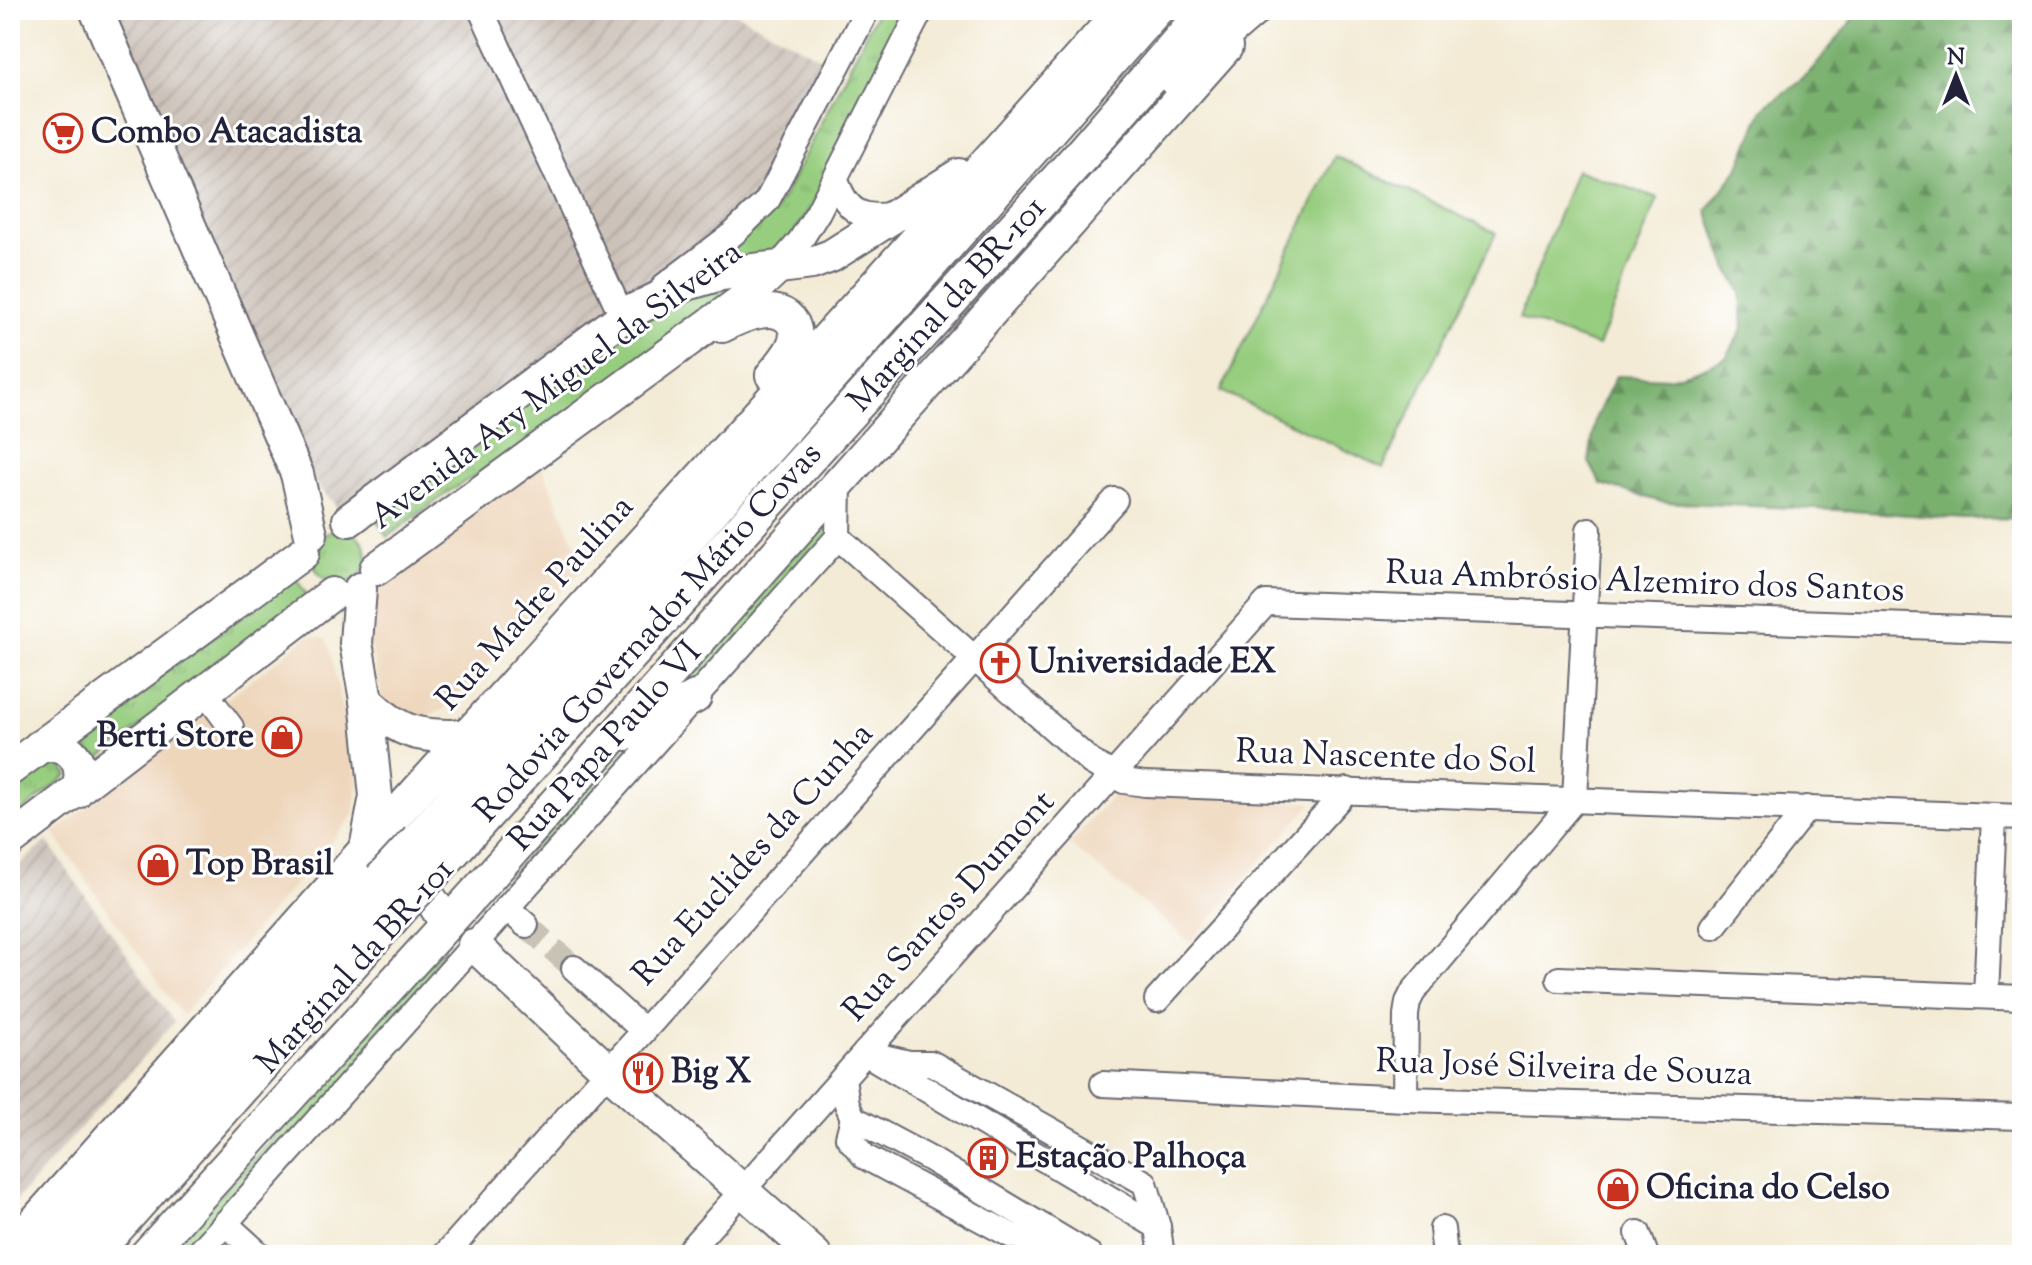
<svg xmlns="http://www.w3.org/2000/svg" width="2032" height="1265" viewBox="0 0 2032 1265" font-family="'Sorts Mill Goudy',serif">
<defs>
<pattern id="industrial-furrows" width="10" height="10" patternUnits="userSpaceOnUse" patternTransform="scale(2)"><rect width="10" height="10" fill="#ccc2b9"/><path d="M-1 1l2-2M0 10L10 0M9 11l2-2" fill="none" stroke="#afa6a0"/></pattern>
<pattern id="grass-tufts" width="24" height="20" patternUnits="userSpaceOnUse" patternTransform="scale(2)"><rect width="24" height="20" fill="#97cd7f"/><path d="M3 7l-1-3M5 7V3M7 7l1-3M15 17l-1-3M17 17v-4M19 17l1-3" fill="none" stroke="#82b06f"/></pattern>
<pattern id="forest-firs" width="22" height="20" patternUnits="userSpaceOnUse" patternTransform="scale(2)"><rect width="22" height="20" fill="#79b06e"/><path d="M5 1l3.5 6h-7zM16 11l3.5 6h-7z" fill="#638f5c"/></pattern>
</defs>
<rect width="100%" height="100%" fill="#fff"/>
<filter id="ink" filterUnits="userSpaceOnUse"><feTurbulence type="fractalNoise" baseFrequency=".0125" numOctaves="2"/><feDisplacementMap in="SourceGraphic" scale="16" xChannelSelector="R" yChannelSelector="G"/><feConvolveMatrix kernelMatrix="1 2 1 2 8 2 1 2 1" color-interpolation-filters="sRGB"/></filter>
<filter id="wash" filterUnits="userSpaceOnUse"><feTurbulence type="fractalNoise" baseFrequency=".006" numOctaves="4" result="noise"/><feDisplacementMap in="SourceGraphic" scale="32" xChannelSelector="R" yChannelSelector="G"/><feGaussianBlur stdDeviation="1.8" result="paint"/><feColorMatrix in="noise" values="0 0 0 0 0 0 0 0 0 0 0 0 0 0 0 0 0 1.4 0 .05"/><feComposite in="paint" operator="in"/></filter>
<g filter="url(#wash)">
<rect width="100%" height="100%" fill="#f3ebd5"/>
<g fill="#eed6bb">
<path d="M541,465L585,567L443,710L419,718L383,703L364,619L372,588L378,581Z"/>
<path d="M313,636L326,639L331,653L358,786L354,815L182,1015L53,833L306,638Z"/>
<path d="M1113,794L1312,803L1190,942L1069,844Z"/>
</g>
<g fill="url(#industrial-furrows)">
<path d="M105,10H729L831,63L761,196L623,307L342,512L303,470Z"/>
<path d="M47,841L174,1022L10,1207V873Z"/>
</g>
<g fill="url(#grass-tufts)" stroke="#5c785d" stroke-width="2">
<path d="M878,10H916L845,154L775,263L704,268L767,218L784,196Z"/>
<path d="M763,275L596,400L450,491L387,537L374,516L672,296Z"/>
<path d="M833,508L831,539L695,687L641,715Z"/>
<circle cx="340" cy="557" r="27"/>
<path d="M295,578L308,596L92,764L90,752L77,736Z"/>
<path d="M659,732L492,909L489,898L616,753Z"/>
<path d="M54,755L68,775L10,821V782Z"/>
<path d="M444,948L456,958L189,1255H166Z"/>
</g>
<path fill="url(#forest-firs)" stroke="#4e6954" stroke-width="2" d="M1861,10H2022V518L1966,519L1839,510L1662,502L1601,484L1589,462L1595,419L1616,376L1669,378L1697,370L1726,358L1743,328L1741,292L1727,267L1707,211L1738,169L1763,109L1809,73Z"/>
<g fill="#97cd7f" stroke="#5c785d" stroke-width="2">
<path d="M1335,156L1496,233L1383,468L1221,391Z"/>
<path d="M1576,170L1658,198L1598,346L1519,318Z"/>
</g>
</g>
<g filter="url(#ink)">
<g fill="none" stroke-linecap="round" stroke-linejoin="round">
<path stroke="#c9c3b6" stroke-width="24" stroke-dasharray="24 12" stroke-linecap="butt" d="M526,925L574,968"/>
<defs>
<g id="minor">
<path d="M481,10L623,318"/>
<path d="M836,180C847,213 862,220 896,214"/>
<path d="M776,269L800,241L818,212L921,10"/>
<path d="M664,286L734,233L767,201L867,10"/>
<path d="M838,537L1091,762L1124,781L1145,784L2022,817"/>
<path d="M205,692L231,727"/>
<path d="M507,908L526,925"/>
<path d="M1713,927L1807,808"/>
<path d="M574,968L644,1031"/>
<path d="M1559,979L2022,998"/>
<path d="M1986,996L1994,816"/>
<path d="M1157,1000L1347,790"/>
<path d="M865,1053L1158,1227L1161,1249L1158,1255"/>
<path d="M883,1057L909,1063H931L1145,1183L1158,1227"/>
<path d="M843,1078L847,1104L853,1118L930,1159L1090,1255"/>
<path d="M1103,1084L1405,1099L2022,1117"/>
<path d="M1405,1099L1406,1015L1408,1002L1413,992L1575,799L1589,530"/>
<path d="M853,1118L848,1137L865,1157L1012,1236L1040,1241L1060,1240"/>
<path d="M225,1223L260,1255"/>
<path d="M1442,1229L1445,1255"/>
<path d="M1638,1233L1646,1255"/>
<path d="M197,1255L838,537L839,485"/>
<path d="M445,1255L1115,500"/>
<path d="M685,1255L1266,603L2022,630"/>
</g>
<g id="major">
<path d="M96,10L297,474L311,534"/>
<path d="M722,326C741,316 779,299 793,324C796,331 797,336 794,343C790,355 780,365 772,375"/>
<path d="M349,520L628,313L687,284L721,274L812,263L831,256L959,175"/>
<path d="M376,569L743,300L776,269"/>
<path d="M360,589L356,643L366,700L376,796L366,849C405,856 428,892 446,924"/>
<path d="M366,700C402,736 419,736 468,736"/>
<path d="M627,734L695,697"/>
<path d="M39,747C68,738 90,764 76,792"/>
<path d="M10,769L303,553"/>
<path d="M10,841L332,594"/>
<path d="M474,945L619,1081L815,1255"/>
<path d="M10,1250L401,809L1001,146L1122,10"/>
<path d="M146,1255L476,892L1226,47"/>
</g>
<g id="highway">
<path d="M1174,76L1251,10"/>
<path d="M419,840L1154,10"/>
<path id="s1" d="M441,863L1084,152L1207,10"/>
<path d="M50,1255L382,880"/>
<path d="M91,1255L404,903"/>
</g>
</defs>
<use href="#minor" stroke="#6b6871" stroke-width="28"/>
<use href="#major" stroke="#6b6871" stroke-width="36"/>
<use href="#highway" stroke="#6b6871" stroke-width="40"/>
<use href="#minor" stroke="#fff" stroke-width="24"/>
<use href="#major" stroke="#fff" stroke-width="32"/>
<use href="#highway" stroke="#fff" stroke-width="36"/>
<defs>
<g id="highway-bridge">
<path d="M382,880L419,840"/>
<path d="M404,903L441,863"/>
</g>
</defs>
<use href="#highway-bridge" stroke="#6b6871" stroke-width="40" stroke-linecap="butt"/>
<use href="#highway-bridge" stroke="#fff" stroke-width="36"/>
</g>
</g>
<defs>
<symbol id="supermarket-ring" viewBox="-11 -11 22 22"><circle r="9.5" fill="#fff" stroke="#c8321e" stroke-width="1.5"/><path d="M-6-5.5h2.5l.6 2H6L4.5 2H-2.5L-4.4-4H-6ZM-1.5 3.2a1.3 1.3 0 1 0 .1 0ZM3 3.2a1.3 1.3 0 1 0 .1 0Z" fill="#c8321e"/></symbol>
<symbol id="church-ring" viewBox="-11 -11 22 22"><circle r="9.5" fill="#fff" stroke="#c8321e" stroke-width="1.5"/><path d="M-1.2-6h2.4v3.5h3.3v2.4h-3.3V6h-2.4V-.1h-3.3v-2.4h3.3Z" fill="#c8321e"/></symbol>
<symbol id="shop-ring" viewBox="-11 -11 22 22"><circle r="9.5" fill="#fff" stroke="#c8321e" stroke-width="1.5"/><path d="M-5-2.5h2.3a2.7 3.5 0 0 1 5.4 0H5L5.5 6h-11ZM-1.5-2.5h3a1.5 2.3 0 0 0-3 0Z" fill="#c8321e"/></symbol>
<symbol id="restaurant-ring" viewBox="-11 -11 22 22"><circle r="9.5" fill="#fff" stroke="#c8321e" stroke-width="1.5"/><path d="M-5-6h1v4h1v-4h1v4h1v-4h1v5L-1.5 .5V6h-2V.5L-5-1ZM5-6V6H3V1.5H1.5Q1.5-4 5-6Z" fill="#c8321e"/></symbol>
<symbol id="building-ring" viewBox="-11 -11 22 22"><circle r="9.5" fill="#fff" stroke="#c8321e" stroke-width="1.5"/><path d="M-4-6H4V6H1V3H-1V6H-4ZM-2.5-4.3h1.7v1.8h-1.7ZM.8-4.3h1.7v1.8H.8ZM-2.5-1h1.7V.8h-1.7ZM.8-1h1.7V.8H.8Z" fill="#c8321e"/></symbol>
</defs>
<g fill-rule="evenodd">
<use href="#supermarket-ring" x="41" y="111" width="44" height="44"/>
<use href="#church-ring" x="978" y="641" width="44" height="44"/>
<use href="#shop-ring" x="260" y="715" width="44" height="44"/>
<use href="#shop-ring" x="136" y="843" width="44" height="44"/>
<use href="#restaurant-ring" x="621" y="1051" width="44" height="44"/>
<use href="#building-ring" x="966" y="1136" width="44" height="44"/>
<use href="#shop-ring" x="1596" y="1167" width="44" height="44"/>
</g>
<g text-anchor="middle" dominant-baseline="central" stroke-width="6" stroke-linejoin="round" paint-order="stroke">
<g font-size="34" font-weight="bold" fill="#22223b" stroke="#fff" text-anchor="start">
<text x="91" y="133">Combo Atacadista</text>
<text x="1028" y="663">Universidade EX</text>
<text x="254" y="737" text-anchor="end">Berti Store</text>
<text x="186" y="865">Top Brasil</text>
<text x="671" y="1073">Big X</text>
<text x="1016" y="1158">Estação Palhoça</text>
<text x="1646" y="1189">Oficina do Celso</text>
</g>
<g font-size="34" fill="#22223b" stroke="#fff">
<text transform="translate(948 305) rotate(-48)">Marginal da BR-101</text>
<text transform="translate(557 386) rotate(-37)">Avenida Ary Miguel da Silveira</text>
<text transform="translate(1645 583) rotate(2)">Rua Ambrósio Alzemiro dos Santos</text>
<text transform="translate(536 604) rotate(-48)">Rua Madre Paulina</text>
<text stroke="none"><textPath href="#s1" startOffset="310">Rodovia Governador Mário Covas</textPath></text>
<text transform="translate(606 747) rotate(-48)">Rua Papa Paulo VI</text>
<text transform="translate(1386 758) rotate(2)">Rua Nascente do Sol</text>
<text transform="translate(754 855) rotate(-48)">Rua Euclides da Cunha</text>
<text transform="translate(950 907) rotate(-48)">Rua Santos Dumont</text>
<text transform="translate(356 967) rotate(-48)">Marginal da BR-101</text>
<text transform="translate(1564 1069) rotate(2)">Rua José Silveira de Souza</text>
</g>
</g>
<rect width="2032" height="1265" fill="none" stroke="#fff" stroke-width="40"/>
<g transform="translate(1956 76)" stroke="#ffffff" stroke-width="6" paint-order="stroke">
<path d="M0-6L14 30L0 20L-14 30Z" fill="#22223b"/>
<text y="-12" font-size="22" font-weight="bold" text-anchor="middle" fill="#22223b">N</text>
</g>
</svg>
